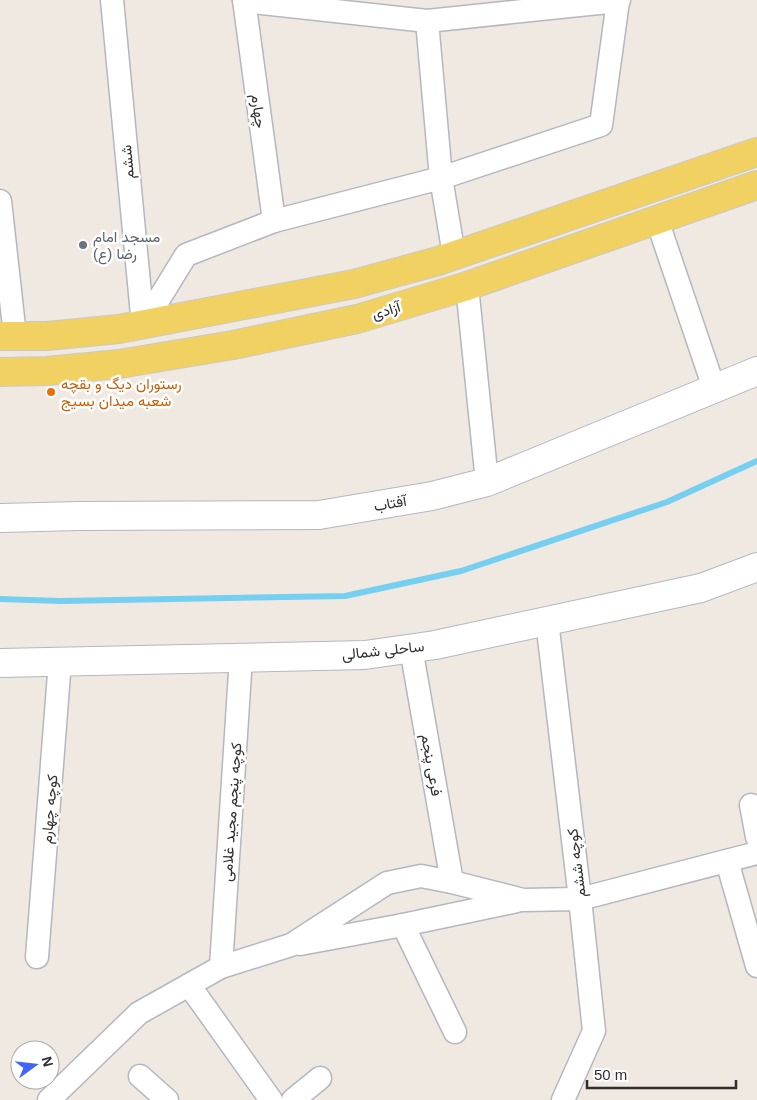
<svg xmlns="http://www.w3.org/2000/svg" width="757" height="1100" viewBox="0 0 757 1100" font-family="Arial,Vazirmatn,sans-serif">
<rect width="100%" height="100%" fill="#efe9e1"/>
<g fill="none" stroke-linecap="round" stroke-linejoin="round">
<path stroke="#75cff0" stroke-width="6" d="M0,599L61,601L345,596L461,571L667,502L757,461"/>
<defs>
<g id="street">
<path d="M112,0L143,325"/>
<path d="M244,0L274,221"/>
<path d="M244,1L427,21L618,1L619,0"/>
<path d="M427,21L441,178L454,255"/>
<path d="M0,201L15,336"/>
<path d="M657,220L714,388"/>
<path d="M467,286L487,482"/>
<path d="M143,325L186,255L274,221L441,178L601,125L618,1"/>
<path d="M547,621L580,899L594,1031L563,1100"/>
<path d="M411,648L452,882"/>
<path d="M751,805L757,837"/>
<path d="M727,861L757,966"/>
<path d="M403,925L455,1032"/>
<path d="M300,944L403,925L517,901"/>
<path d="M37,957L60,661"/>
<path d="M221,967L241,657"/>
<path d="M189,985L271,1100"/>
<path d="M140,1076L167,1100"/>
<path d="M49,1100L139,1013L221,967L291,945L387,883L421,876L452,882L523,900L580,899L757,853"/>
<path d="M293,1100L320,1078"/>
</g>
<g id="secondary">
<path d="M0,518L79,516L319,515L432,496L487,482L757,371"/>
<path d="M0,663L365,655L435,645L701,588L757,567"/>
</g>
<g id="primary">
<path d="M0,336H47L119,329L354,284L438,261L757,152"/>
<path d="M0,372L47,371L119,364L233,345L357,319L467,286L757,185"/>
</g>
</defs>
<use href="#street" stroke="#b4b7c1" stroke-width="25"/>
<use href="#secondary" stroke="#b4b7c1" stroke-width="30"/>
<use href="#primary" stroke="#c9c9c9" stroke-width="30"/>
<use href="#street" stroke="#fff" stroke-width="22"/>
<use href="#secondary" stroke="#fff" stroke-width="28"/>
<use href="#primary" stroke="#f2d163" stroke-width="28"/>
</g>
<circle fill="#6b7280" stroke="#fff" stroke-width="2" cx="83" cy="245" r="5"/>
<circle fill="#e8710a" stroke="#fff" stroke-width="2" cx="51" cy="392" r="5"/>
<g text-anchor="middle" dominant-baseline="central" stroke-width="5" stroke-linejoin="round" paint-order="stroke">
<g font-size="15" fill="#2e2e2e" stroke="#fff">
<text transform="translate(259 111) rotate(82)">چهارم</text>
<text transform="translate(127 162) rotate(-95)">ششم</text>
<text transform="translate(386 310) rotate(-17)">آزادی</text>
<text transform="translate(390 503) rotate(-10)">آفتاب</text>
<text transform="translate(383 650) rotate(-6)">ساحلی شمالی</text>
<text transform="translate(432 765) rotate(80)">فرعی پنجم</text>
<text transform="translate(49 809) rotate(-85)">کوچه چهارم</text>
<text transform="translate(231 812) rotate(-86)">کوچه پنجم مجید غلامی</text>
<text transform="translate(576 863) rotate(-97)">کوچه ششم</text>
</g>
<g font-size="15" fill="#5b616d" stroke="#fff" text-anchor="start">
<text x="93" y="236">مسجد امام<tspan x="93" dy="17">رضا (ع)</tspan></text>
</g>
<g font-size="15" fill="#c56008" stroke="#fff" text-anchor="start">
<text x="61" y="383">رستوران دیگ و بقچه<tspan x="61" dy="17">شعبه میدان بسیج</tspan></text>
</g>
</g>
<g transform="translate(35 1065) rotate(75)"><circle r="24" fill="#ffffff" stroke="#ababab"/>
<path d="M0-4L9 19L0 12L-9 19Z" fill="#4264fb"/>
<text y="-8" font-size="14" font-weight="bold" text-anchor="middle" fill="#2e2e2e">N</text>
</g>
<path d="M587 1080v8h149v-8" fill="none" stroke="#2e2e2e" stroke-width="2.5"/>
<text x="594" y="1080" font-size="15" fill="#2e2e2e" stroke="#ffffff" stroke-width="4" paint-order="stroke">50 m</text>
</svg>
